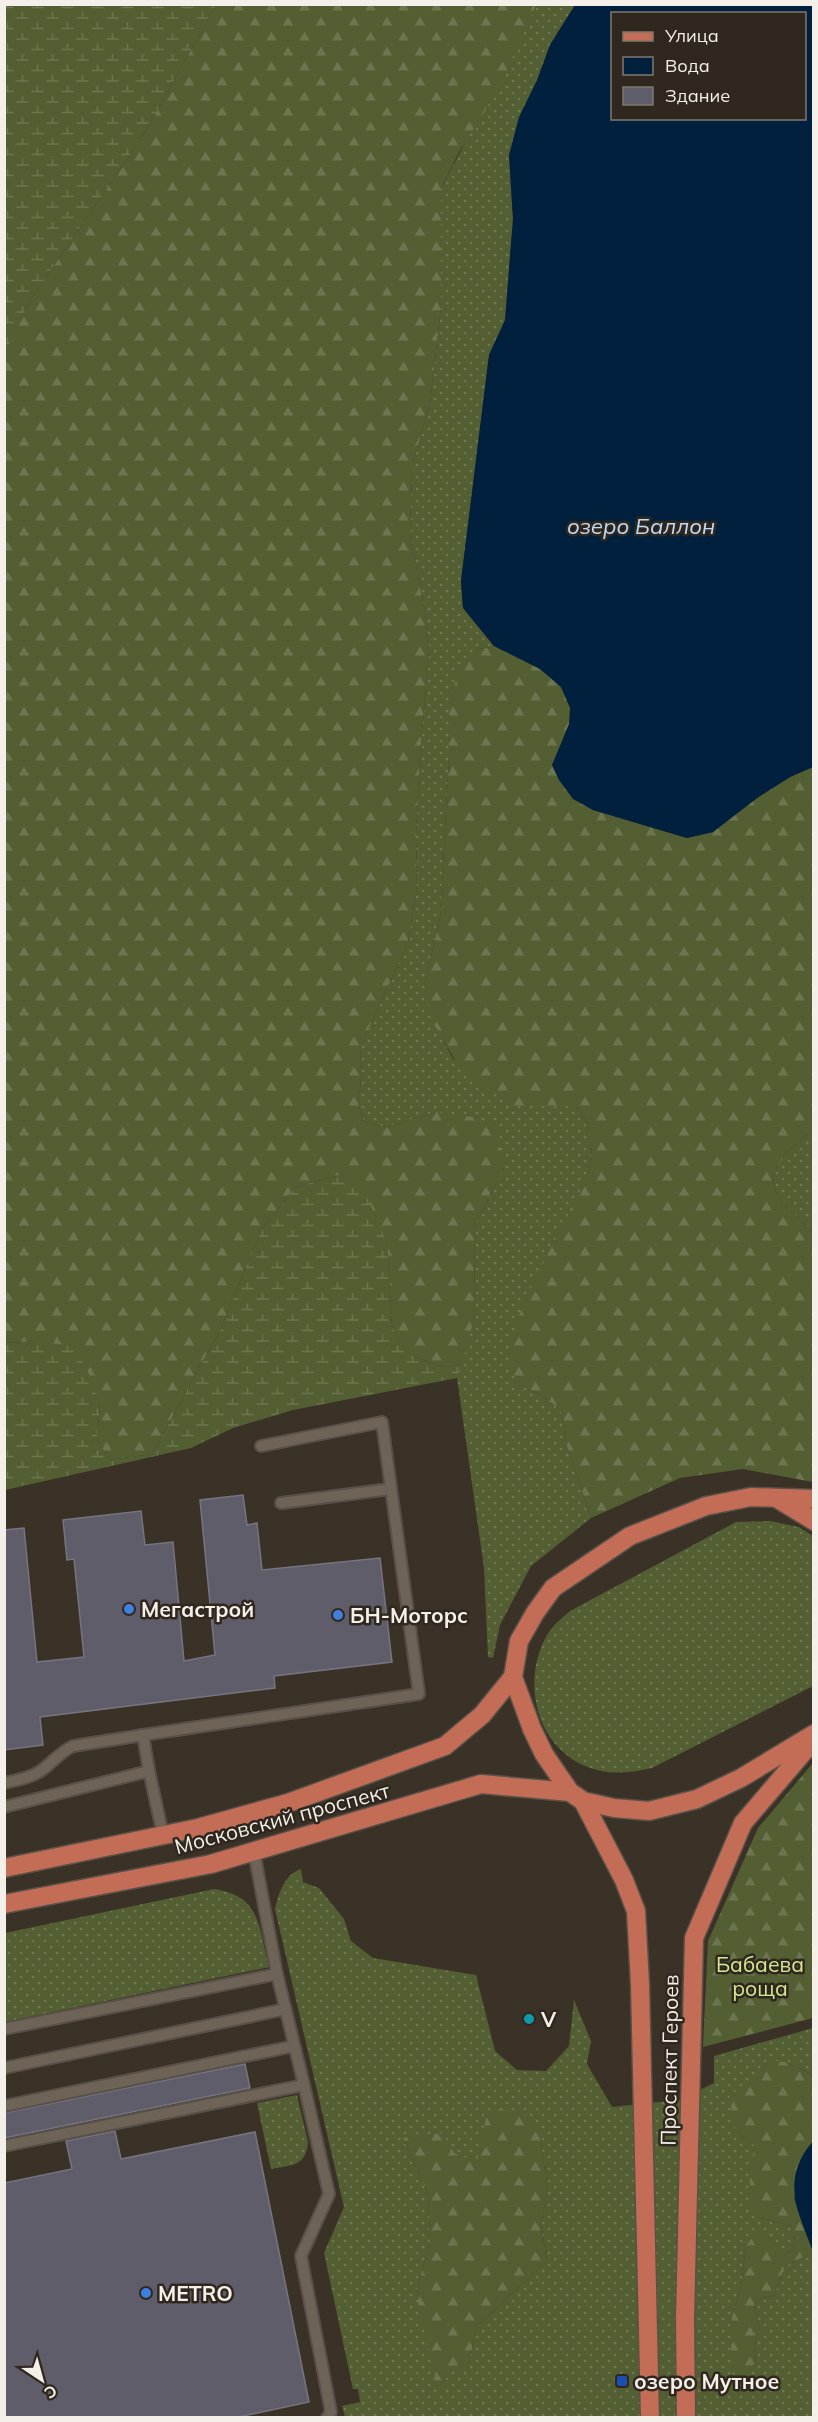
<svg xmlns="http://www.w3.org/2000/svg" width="818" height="2422" viewBox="0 0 818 2422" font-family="Mulish,sans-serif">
<defs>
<pattern id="grass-dots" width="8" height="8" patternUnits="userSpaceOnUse" patternTransform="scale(1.5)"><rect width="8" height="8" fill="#535e32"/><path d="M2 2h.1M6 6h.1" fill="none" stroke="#6c7550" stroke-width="1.8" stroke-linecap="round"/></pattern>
<pattern id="forest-firs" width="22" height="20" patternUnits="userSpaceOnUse" patternTransform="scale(1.5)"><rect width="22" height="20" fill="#535e32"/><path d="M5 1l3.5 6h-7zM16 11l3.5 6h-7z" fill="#6c7550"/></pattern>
<pattern id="wetland-marsh" width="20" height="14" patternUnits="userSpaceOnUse" patternTransform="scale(1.5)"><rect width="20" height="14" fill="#535e32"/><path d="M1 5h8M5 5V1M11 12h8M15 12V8" fill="none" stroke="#6c7550"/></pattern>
</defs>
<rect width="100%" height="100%" fill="#3b3227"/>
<g fill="url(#grass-dots)" fill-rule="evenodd">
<path d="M536,5H575L550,45L509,155L513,219L505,321L489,355L461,581L463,608L494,646L475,650L449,703V757L440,918L425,984L443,1040L453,1059L551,1105L576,1106L586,1121L592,1151L588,1175L558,1238L515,1382L541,1395L561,1410L566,1443L591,1518L531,1566L500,1625L493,1658L488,1657L484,1568L457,1378L475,1315L474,1227L504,1168L436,1112L387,1127L364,1122L358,1103L362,1072L360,1048L408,943L417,886L416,834L420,755L429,651L425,612L410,536L412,466L430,404L441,307V189Z"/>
<path d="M813,1130V1233L777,1196L772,1178L785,1154Z"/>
<path d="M770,1521L799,1527L813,1536V1686L652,1768C634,1772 616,1775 597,1770C538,1755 519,1684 547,1635C552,1626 562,1618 570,1611L736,1522Z"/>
<path d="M301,1869L303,1882L319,1888L344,1919L351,1941L373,1958L476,1975L495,2051L517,2070L546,2071L569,2046L574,2000L591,2041L587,2064L612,2107L679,2100L714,2083V2056L813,2028V2075L788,2063L735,2131L754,2145L750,2186L757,2217L790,2226L795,2232L793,2250L786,2253L762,2232L746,2246L741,2286L730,2324L756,2361L754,2346L760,2329L754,2307L757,2299L774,2296L785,2266L813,2252V2417H345L342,2406L360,2402L358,2389H353L324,2253L344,2207L275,1909C279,1893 284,1875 301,1869ZM540,2137L548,2189L541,2224L547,2261L476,2327L468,2370H450L416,2293L430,2241L428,2194L403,2138L477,2162Z"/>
<path d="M214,1889C262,1896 258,1927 269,1967L5,2022V1933Z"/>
<path d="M297,2095L308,2142C306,2167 291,2165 271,2169L257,2103Z"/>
</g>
<g fill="url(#forest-firs)">
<path d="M216,5H536L499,88L459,152L441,189V307L430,404L412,466L410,536L425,612L429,651L420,755L416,834L417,886L408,943L360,1048L362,1072L358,1103L364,1122L387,1127L436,1112L473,1117L496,1127L504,1168L474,1227L475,1315L462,1365L442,1367L416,1357L400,1348L392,1326L387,1243L343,1174L296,1187L262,1229L220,1330L152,1454L109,1460L97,1440L100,1403L38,1341L5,1343L4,353L30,300L143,136Z"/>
<path d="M494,646C520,658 566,676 570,708C573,727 559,749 552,765L593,810L687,838L713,832L757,798L790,777L813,767V1130L785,1154L772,1178L777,1196L813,1233V1482L743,1469L680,1478L591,1518L566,1443L561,1410L541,1395L515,1382L509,1347L524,1301L588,1175L592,1151L586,1121L576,1106H511L460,1069L431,1019L425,984L440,918L449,757V703L461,665L475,650Z"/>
<path d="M813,1763V2018L703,2047L708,1941L758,1828Z"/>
<path d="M771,2060L788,2063L813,2075V2141L810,2146L794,2199L813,2252L785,2266L774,2296L757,2299L754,2307L760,2329L754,2346L756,2362L740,2377L732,2374L730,2324L741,2286L746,2246L755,2234L762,2232L787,2253L793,2250L795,2233L790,2226L757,2217C744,2197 752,2167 754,2145L735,2131L729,2097Z"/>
<path d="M499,2109L530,2115L540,2137L548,2189L541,2224L547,2261L476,2327L468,2370H450L439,2395L416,2293L430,2241L428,2194L403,2138L443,2133L454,2153L477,2162L486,2118Z"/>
</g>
<g fill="url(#wetland-marsh)">
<path d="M5,4L216,5L143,136L30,300L5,353Z"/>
<path d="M343,1174L366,1194L387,1243L392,1326L400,1347L416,1357L442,1367L462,1365L457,1378L293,1410L233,1428L191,1448L5,1490V1343L38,1341L71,1346L86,1367L100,1403L97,1440L109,1460L152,1454L220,1330L262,1229L296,1187Z"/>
</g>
<g fill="#00203d" fill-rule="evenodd">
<path d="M575,5H813V767L790,777L757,798L713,832L687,838L593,810L573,799L559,780L552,765L569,724L570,708L561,687L540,669L494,646L463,608L461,581L489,355L505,320L513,219L509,155L519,117L538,78L550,45ZM612,14H804V118H612Z"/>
<path d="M813,2141V2251C798,2211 780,2180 813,2141Z"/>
</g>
<g fill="#5f5d6a" stroke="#777482" stroke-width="1.5">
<path d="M243,1495L247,1525L257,1523L262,1570L380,1558L392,1662L274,1676L275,1688L40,1717L43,1745L4,1750V1530L24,1528L37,1662L84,1657L74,1559L67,1560L63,1520L141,1511L145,1545L173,1542L184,1661L215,1655L200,1500Z"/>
<path d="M245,2064L250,2088L4,2138V2113Z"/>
<path d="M115,2131L121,2159L255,2132L309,2402L234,2418H4V2183L72,2169L66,2141Z"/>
</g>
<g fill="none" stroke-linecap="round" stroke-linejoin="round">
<defs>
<g id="service">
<path d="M281,1503L390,1489"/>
<path d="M143,1735L419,1694L382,1422L261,1446"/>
<path d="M149,1771L163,1835"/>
<path d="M4,1783C17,1780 31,1778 42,1770C53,1762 60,1752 73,1746L143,1735L149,1771L4,1807"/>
<path d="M4,2029L277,1974"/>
<path d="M4,2068L286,2009"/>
<path d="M304,2085L329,2194L301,2256L331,2412L327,2418"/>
<path d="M4,2106L294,2046"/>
<path d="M4,2146L304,2085L277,1974L254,1852"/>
</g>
<g id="primary">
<path d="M778,1499L814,1521"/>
<path d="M814,1499L751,1497L706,1506L630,1536L553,1588L535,1613L519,1641L513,1677L532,1729L544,1754L570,1792L583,1801L614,1808L649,1811L697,1799L741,1778L814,1734"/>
<path d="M583,1801L624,1880L636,1911L640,1984L650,2418"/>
<path d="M4,1868L198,1828L288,1803L445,1746L482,1715L513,1677"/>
<path d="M4,1904L211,1864L481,1784L570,1792"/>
<path d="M686,2418L685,2319L694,1938L743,1823L813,1741"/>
</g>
</defs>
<use href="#service" stroke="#595148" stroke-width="14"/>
<use href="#primary" stroke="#595148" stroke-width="21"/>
<use href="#service" stroke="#6d6357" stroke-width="10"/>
<use href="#primary" stroke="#c36c56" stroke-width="18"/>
</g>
<g fill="#3f7fe0" stroke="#30281e" stroke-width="2">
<circle cx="129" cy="1609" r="6"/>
<circle cx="338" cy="1615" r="6"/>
<circle cx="146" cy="2293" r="6"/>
</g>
<circle fill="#0f9aa8" stroke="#30281e" stroke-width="2" cx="529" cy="2019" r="6"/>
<rect fill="#1a4fb4" stroke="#30281e" stroke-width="2" x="616" y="2375" width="12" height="12" rx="3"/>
<g text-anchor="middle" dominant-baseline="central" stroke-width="5" stroke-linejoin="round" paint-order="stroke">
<g font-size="21" font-weight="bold" fill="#f4efe8" stroke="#30281e" text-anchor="start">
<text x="141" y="1609">Мегастрой</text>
<text x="350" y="1615">БН-Моторс</text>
<text x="541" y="2019">V</text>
<text x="158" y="2293">METRO</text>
<text x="634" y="2381">озеро Мутное</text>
</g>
<g font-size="21" fill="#f4efe8" stroke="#30281e">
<text transform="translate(282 1818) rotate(-15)">Московский проспект</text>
<text transform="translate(669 2060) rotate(-89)">Проспект Героев</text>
</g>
<g font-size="21" fill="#d3e890" stroke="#30281e">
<text x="760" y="1964">Бабаева<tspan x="760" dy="24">роща</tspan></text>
</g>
<g font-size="22" font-style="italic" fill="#c0daf5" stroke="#30281e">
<text x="641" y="526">озеро Баллон</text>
</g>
</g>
<rect width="818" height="2422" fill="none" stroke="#f4efe8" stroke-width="12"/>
<rect x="611" y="12" width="195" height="108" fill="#30281e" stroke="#7e786f" stroke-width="1.5"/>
<rect x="623" y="32" width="30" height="9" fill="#c36c56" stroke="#7e786f" stroke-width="1.5"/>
<text x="665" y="42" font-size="18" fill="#f4efe8">Улица</text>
<rect x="623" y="57" width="30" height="18" fill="#00203d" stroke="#7e786f" stroke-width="1.5"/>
<text x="665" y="72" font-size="18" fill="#f4efe8">Вода</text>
<rect x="623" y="87" width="30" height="18" fill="#5f5d6a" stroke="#7e786f" stroke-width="1.5"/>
<text x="665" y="102" font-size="18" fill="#f4efe8">Здание</text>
<g transform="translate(42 2380) rotate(144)" stroke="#30281e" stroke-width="4.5" paint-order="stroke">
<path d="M0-4.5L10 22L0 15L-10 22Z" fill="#f4efe8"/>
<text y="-9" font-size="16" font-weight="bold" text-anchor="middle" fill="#f4efe8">С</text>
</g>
</svg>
